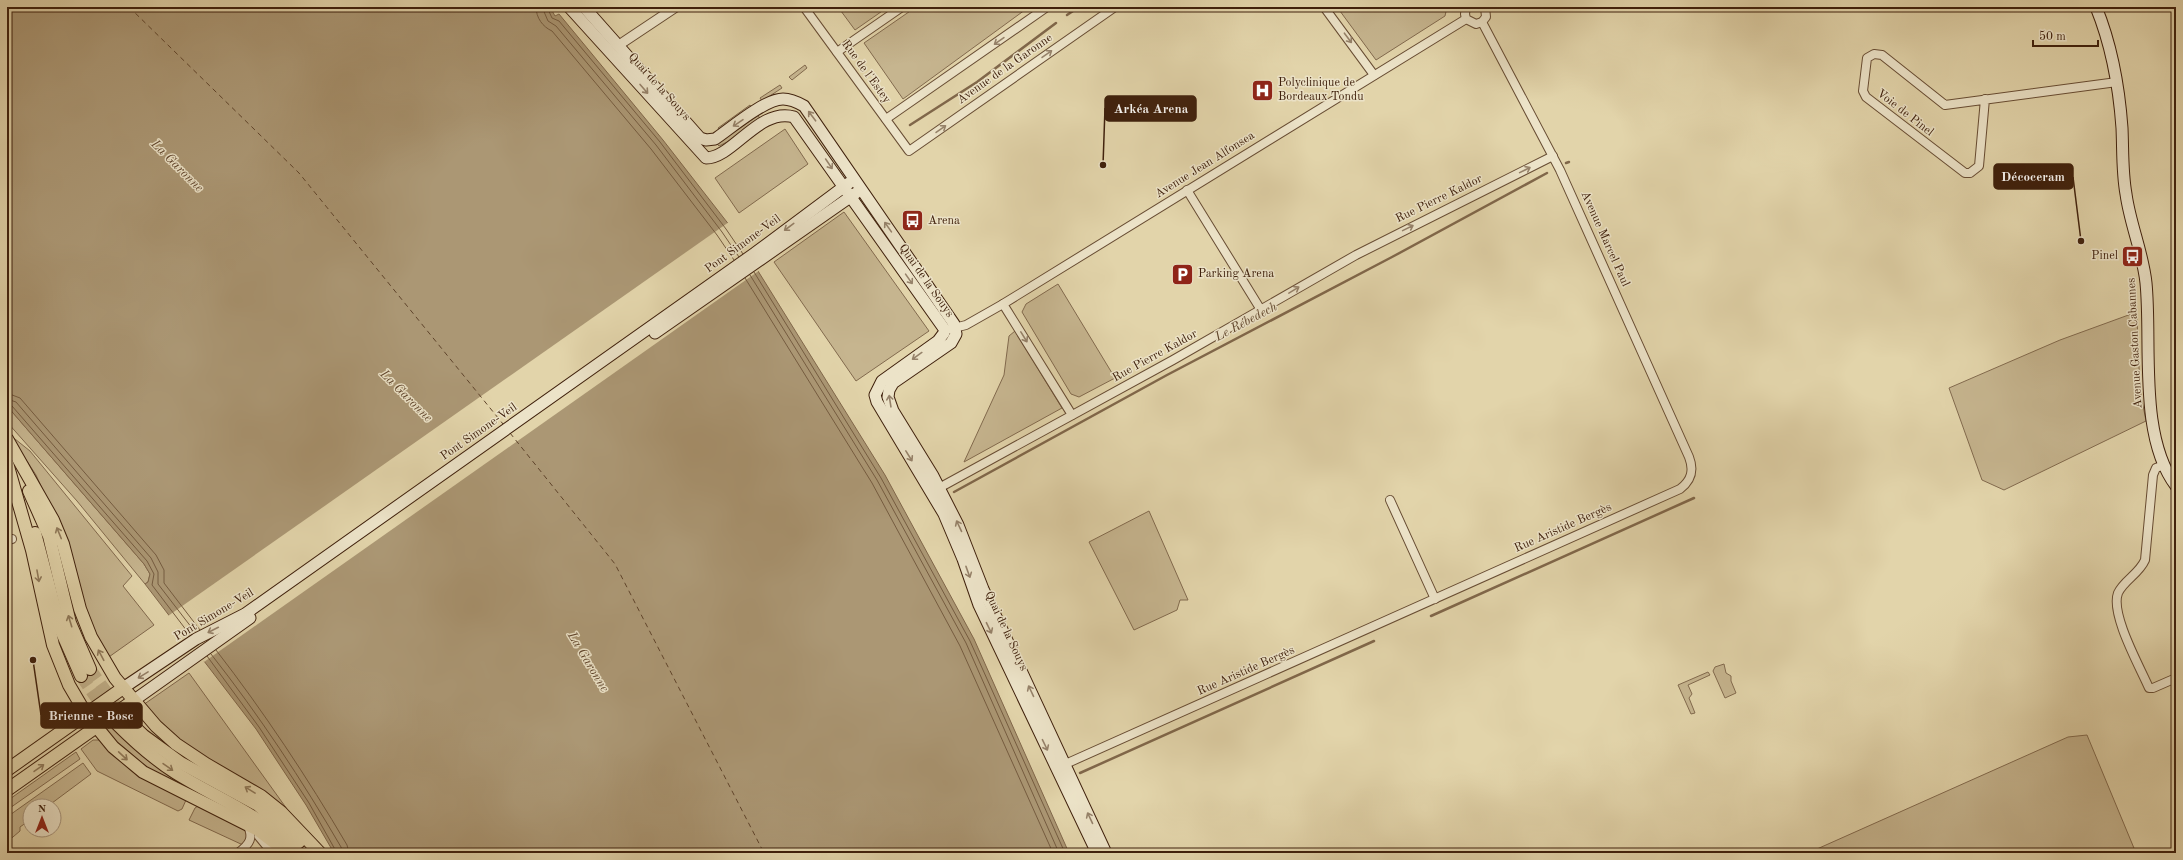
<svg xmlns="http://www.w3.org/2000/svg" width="2183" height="860" viewBox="0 0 2183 860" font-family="'Old Standard TT',serif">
<rect width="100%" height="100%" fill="#e2d4aa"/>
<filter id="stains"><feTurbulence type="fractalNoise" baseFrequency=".005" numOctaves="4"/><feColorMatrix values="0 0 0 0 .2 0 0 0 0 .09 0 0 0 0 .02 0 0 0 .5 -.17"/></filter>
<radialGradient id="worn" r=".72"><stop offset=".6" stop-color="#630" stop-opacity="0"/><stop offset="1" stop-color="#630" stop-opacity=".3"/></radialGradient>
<g fill="#c6b58f" stroke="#826a4e">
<path d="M838,7H888L855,30Z"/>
<path d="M916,7H1029L903,99L864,43Z"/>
<path d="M1337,7H1447L1445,16L1376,60Z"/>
<path d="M805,65L807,68L792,80L789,77Z"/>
<path d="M780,85L782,88L762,101L760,98Z"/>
<path d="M750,105L752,108L720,131L718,128Z"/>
<path d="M758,115L760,119L729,141L719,146L717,144Z"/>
<path d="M785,129L808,164L739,213L715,178Z"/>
<path d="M844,212L929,331L856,381L774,262Z"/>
<path d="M1058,284L1115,378L1079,397L1071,394L1022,312L1026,304Z"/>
<path d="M2134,313L2137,318L2140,390L2146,421L2004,490L1982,480L1949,388L2060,340Z"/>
<path d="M1015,331L1062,408L964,462L1004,375L1009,336Z"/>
<path d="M7,406L144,564L150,574L148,582L145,584L77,501L7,422Z"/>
<path d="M10,435L30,451L132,576L123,586L154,625L106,659L90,628L63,535L36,475Z"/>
<path d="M1149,511L1188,600H1180L1177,610L1134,630L1089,542Z"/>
<path d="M1724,664L1726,673L1731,676V681L1736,693L1725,698L1713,671L1715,667Z"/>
<path d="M1708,672L1710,675L1688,685L1692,694L1689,698L1695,713L1691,714L1678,685Z"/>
<path d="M189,673L292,816L172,734L143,705Z"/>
<path d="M112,726L253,820L151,771L128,755L105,731Z"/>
<path d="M2087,735L2136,853H1808L2068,737Z"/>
<path d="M93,740H101L186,800L182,809L178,811L97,771L81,749Z"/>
<path d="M76,752L80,759L7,810V801Z"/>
<path d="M83,763L91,774L48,806H30V820L20,827V831L7,842V817Z"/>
<path d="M198,806L247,830L248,837L243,845L189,820L195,808Z"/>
</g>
<path fill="#ab9774" stroke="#80674a" d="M7,7H550L555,16L559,14L663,140L730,226L885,475L974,639L1069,853H334L306,805L256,729L145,584L148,582L150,574L144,564L7,406Z"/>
<path fill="#e2d4aa" d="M729,222L760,270L204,662L168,616Z"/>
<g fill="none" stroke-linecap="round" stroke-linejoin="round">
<g stroke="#755c40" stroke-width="1">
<path d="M536,7C536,18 543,27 552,31L651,149L717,235L734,260"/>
<path d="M542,7L548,21L556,26L656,145L722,232L739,257"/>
<path d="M547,7L552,18L559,21L660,142L726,229L743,254"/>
<path d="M754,272L881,478L970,641L1065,853"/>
<path d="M750,275L877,480L966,643L1059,853"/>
<path d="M745,278L872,483L960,646L1053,853"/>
<path d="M7,393L20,398L156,555L164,570V583L200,630"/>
<path d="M7,399L16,402L151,558L158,572V584L195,632"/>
<path d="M7,404L12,406L147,561L154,574L152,585L190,635"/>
<path d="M216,650C264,712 307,777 347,845L349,853"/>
<path d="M211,654C259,715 302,780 341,847L343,853"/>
<path d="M207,656L259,727L309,803L337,853"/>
</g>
<g stroke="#80674a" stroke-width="2.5">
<path d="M1067,15L1079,7"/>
<path d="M910,125L977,82L1056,23"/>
<path d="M1566,163L1569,162"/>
<path d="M954,492L1167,375L1392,257L1547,173"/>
<path d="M1431,616L1694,498"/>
<path d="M1080,773L1374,641"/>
</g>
<g stroke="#5f442b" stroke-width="1" stroke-dasharray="5 4" stroke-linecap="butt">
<path d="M129,7L299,173L503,424"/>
<path d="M510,433L615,564L764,853"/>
</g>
<g stroke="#c1b08a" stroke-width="12" stroke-dasharray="12 6" stroke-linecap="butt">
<path d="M90,669L125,718"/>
<path d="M81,676L106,712L117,724"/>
</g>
<defs>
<g id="minor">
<path d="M804,7L909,151L1115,7"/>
<path d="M1324,7L1374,75"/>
<path d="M1466,7L1465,14L1466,19L1476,24L1482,22L1486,17L1485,7"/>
<path d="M837,52L902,7"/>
<path d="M1985,99L1979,166L1970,173H1965L1866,97L1863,91L1867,58L1874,54L1882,55L1945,105L2117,82"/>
<path d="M886,119L1047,7"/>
<path d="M1187,190L1261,310"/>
<path d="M1003,304L1072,415"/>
<path d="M950,329L966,325L1003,304L1466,19"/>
<path d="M2164,465L2156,468L2153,475L2145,560C2139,574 2124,580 2118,593C2110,614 2140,667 2149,688H2153L2176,678"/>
<path d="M939,488L1173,360L1356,255L1553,156"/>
<path d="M1390,500L1435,599"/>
<path d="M7,540L12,539"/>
<path d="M1061,766L1680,489C1692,480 1694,470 1689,457L1560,170L1482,22"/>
<path d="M238,853C250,844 254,838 247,824"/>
</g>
<g id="tertiary">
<path d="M619,45L676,7"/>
<path d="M259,836L273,853"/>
</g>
<g id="secondary">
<path d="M569,7L706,158C733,158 759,107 794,117L945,330L944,333L938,341L882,381L875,395L877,402L944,514L963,559L979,605L1097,853"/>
<path d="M584,7L700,138L706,140L715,139C731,128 765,99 783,99C791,99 797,102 804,106L954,324L956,334L951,343L893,383L889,390L888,397L893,411L933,476L958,525L983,589L1106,853"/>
<path d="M2096,7C2112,46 2119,86 2122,128C2123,150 2122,172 2126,194C2130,224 2143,253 2146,283C2152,343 2138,436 2176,486"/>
<path d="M655,333L856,193"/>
<path d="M123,688L196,639L245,614L755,253L849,183"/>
<path d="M133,701L250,618"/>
</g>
<g id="primary">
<path d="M7,439L53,520L63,544L80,609L91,637L115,678L156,726L176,744L206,764L261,796L281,812L320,853"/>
<path d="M7,463L32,550L53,645L69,685L86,714L113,747L143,772L258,830L288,853"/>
<path d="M29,491L49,536L70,623L90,669"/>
<path d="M35,533L60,628L81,676"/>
<path d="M125,718L144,736L181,763L258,805L299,842"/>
<path d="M117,724C135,742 154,759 176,773C218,799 264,816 298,853"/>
<path d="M7,770L123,688"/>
<path d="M7,790L133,701"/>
</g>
</defs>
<use href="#minor" stroke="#684d34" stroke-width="10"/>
<use href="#tertiary" stroke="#684d34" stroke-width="11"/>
<use href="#secondary" stroke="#3f200c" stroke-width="13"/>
<use href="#primary" stroke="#3f200c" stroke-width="14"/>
<use href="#minor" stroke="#ece3c8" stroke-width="8"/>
<use href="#tertiary" stroke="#ece3c8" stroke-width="9"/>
<use href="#secondary" stroke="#ece3c8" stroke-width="11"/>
<use href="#primary" stroke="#e2d4aa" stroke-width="12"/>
</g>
<defs><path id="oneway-shaft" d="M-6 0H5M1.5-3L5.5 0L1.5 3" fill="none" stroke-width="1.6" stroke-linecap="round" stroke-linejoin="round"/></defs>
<g stroke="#96826a">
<use href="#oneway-shaft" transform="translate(1348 38) rotate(53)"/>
<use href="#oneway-shaft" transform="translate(999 41) rotate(145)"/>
<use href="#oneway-shaft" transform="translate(1047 54) rotate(-35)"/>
<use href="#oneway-shaft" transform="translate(644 89) rotate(49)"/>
<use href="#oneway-shaft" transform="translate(812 116) rotate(-127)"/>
<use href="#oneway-shaft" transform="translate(738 123) rotate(146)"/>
<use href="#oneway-shaft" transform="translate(941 129) rotate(-35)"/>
<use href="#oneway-shaft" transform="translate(829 164) rotate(56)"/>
<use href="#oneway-shaft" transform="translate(1525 170) rotate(-26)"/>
<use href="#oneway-shaft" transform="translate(789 227) rotate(143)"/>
<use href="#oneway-shaft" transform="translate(888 227) rotate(-125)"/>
<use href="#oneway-shaft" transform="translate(1408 228) rotate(-26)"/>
<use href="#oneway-shaft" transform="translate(909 279) rotate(55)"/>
<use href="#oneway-shaft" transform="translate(1294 290) rotate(-31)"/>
<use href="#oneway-shaft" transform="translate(1024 337) rotate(58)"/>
<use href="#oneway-shaft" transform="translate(917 356) rotate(144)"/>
<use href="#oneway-shaft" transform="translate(890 401) rotate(-99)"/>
<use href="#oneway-shaft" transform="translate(909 456) rotate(58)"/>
<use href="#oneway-shaft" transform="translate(959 526) rotate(-115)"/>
<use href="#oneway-shaft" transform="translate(968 572) rotate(70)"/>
<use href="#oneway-shaft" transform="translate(989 628) rotate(64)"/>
<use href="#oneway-shaft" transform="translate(213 630) rotate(153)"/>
<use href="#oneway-shaft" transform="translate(143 675) rotate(148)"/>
<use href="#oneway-shaft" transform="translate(1031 691) rotate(-115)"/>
<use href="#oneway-shaft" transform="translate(1045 745) rotate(64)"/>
<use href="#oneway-shaft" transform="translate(1090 818) rotate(-115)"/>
</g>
<g stroke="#907a5b">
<use href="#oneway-shaft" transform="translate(59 533) rotate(-112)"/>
<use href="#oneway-shaft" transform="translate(38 576) rotate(80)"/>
<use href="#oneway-shaft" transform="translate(70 621) rotate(-107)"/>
<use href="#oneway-shaft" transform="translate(101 655) rotate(-118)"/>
<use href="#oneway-shaft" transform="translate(123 756) rotate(43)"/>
<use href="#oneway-shaft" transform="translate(168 767) rotate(35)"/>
<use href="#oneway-shaft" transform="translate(39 768) rotate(-35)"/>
<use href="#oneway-shaft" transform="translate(250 790) rotate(-148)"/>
</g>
<defs>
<symbol id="hospital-square" viewBox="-11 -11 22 22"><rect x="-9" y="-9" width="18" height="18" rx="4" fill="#8f2418" stroke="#ece3c8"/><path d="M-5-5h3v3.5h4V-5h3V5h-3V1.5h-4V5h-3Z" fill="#fff"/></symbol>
<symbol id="bus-square" viewBox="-11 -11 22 22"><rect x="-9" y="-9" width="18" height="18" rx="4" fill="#8f2418" stroke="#ece3c8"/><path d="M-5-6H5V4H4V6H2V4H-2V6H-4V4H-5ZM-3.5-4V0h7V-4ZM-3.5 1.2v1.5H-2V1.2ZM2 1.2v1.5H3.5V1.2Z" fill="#fff"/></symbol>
<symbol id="parking-square" viewBox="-11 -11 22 22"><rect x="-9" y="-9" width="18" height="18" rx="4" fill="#8f2418" stroke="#ece3c8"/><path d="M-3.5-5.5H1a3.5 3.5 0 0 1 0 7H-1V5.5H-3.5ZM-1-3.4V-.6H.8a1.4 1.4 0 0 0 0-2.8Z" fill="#fff"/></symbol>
</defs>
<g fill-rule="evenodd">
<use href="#hospital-square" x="1250" y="78" width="25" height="25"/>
<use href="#bus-square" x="900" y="208" width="25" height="25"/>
<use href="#bus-square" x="2120" y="244" width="25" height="25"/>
<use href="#parking-square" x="1170" y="262" width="25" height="25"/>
</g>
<g text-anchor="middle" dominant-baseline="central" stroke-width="3" stroke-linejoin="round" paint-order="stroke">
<g font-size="12" fill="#3f200c" stroke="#ece3c8">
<text transform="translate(1005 69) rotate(-35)">Avenue de la Garonne</text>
<text transform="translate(866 72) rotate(54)">Rue de l'Estey</text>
<text transform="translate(659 87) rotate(48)">Quai de la Souys</text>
<text transform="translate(1905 113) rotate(38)">Voie de Pinel</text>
<text transform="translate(1205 165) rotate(-32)">Avenue Jean Alfonsea</text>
<text transform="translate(1439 199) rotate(-26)">Rue Pierre Kaldor</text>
<text transform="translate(1605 239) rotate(66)">Avenue Marcel Paul</text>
<text transform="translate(743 244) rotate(-36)">Pont Simone-Veil</text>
<text transform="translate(926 281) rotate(55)">Quai de la Souys</text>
<text transform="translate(2135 343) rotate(-93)">Avenue Gaston Cabannes</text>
<text transform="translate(1155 356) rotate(-29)">Rue Pierre Kaldor</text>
<text transform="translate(479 432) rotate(-35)">Pont Simone-Veil</text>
<text transform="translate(1563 528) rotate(-24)">Rue Aristide Bergès</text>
<text transform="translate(214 615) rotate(-31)">Pont Simone-Veil</text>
<text transform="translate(1006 631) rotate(65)">Quai de la Souys</text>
<text transform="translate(1246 671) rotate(-24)">Rue Aristide Bergès</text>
</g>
<g font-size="12" fill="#3f200c" stroke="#ece3c8" text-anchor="start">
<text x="1278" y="83">Polyclinique de<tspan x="1278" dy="14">Bordeaux Tondu</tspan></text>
<text x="928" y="221">Arena</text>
<text x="2118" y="256" text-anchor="end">Pinel</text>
<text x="1198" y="274">Parking Arena</text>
</g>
<g font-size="13" font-style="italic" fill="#5f442b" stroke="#ece3c8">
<text transform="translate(177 166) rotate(45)">La Garonne</text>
<text transform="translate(1246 322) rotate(-28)">Le Rébedech</text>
<text transform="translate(406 396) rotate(45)">La Garonne</text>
<text transform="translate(588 662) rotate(59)">La Garonne</text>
</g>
</g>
<path fill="none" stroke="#3f200c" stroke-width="1.5" d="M1103 165L1105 108M2081 241L2073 177M33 660L41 715"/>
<g fill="#3f200c" stroke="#ece3c8" stroke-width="1.5">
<circle cx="1103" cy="165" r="4"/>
<circle cx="2081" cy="241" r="4"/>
<circle cx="33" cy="660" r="4"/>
</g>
<g fill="#3f200c" stroke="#3f200c" stroke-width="1.5">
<rect x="1105" y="96" width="91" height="25" rx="4"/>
<rect x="1994" y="164" width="79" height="25" rx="4"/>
<rect x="41" y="703" width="101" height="25" rx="4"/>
</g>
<g font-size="13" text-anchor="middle" font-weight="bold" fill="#fff">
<text x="1151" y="113">Arkéa Arena</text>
<text x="2033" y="181">Décoceram</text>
<text x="91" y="720">Brienne - Bosc</text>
</g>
<rect width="2183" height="860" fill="none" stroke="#e2d4aa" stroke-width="24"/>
<rect x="8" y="8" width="2167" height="844" fill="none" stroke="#3f200c" stroke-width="2"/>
<rect x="12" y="12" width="2159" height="836" fill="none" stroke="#3f200c"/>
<g transform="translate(42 818)"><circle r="19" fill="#ece3c8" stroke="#a7957d"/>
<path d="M0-3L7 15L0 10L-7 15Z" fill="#8f2418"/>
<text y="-6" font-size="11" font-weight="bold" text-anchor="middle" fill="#3f200c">N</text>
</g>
<path d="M2033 40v6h65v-6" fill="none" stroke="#3f200c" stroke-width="2"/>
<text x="2039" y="40" font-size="12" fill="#3f200c" stroke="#ece3c8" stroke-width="3" paint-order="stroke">50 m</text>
<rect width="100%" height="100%" filter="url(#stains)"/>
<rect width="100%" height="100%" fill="url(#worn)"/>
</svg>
